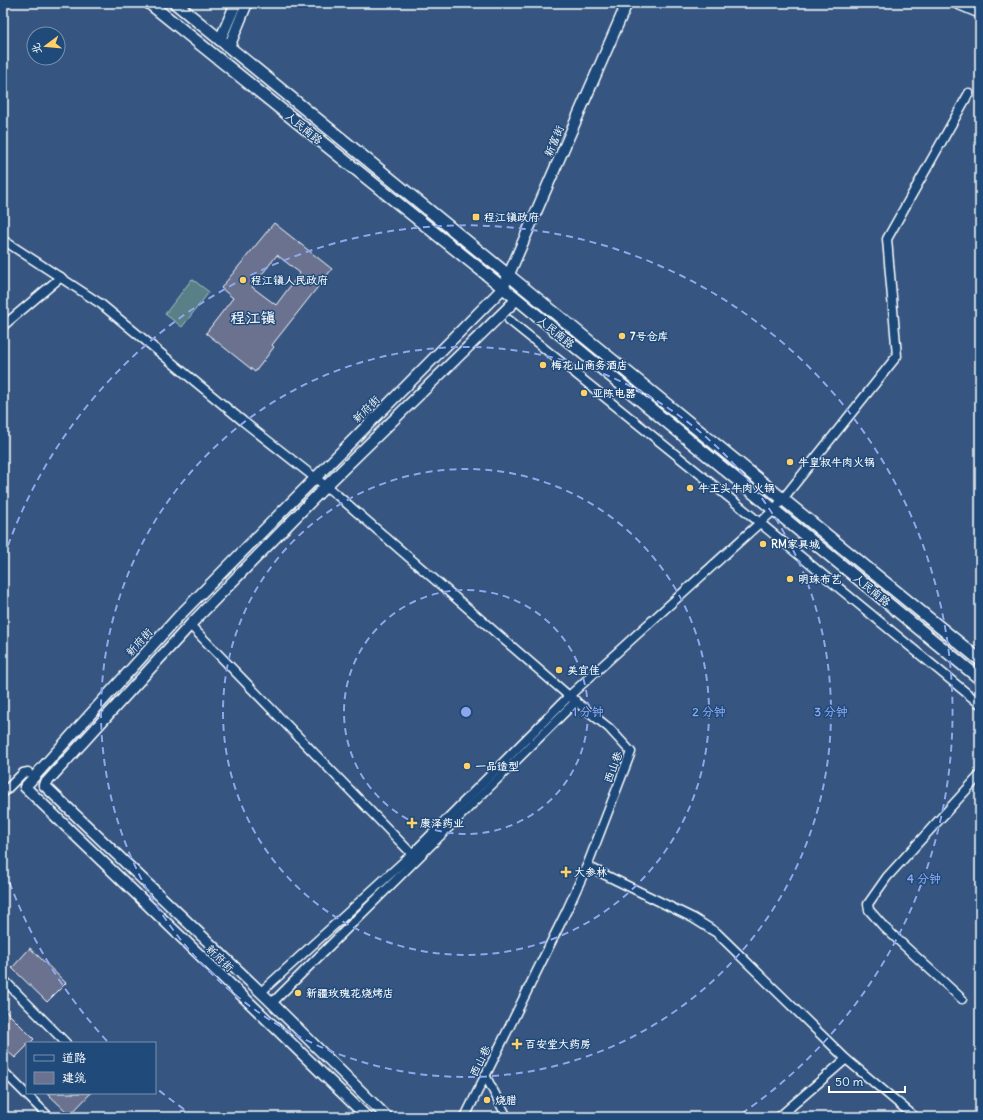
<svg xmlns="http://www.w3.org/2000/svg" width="983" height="1120" viewBox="0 0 983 1120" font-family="Delius,'LXGW WenKai TC',sans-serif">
<rect width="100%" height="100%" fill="#365681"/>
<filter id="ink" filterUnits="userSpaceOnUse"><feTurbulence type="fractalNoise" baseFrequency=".025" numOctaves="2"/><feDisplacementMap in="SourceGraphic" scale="8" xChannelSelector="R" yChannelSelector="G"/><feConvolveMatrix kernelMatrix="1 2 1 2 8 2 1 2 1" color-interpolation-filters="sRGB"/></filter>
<g filter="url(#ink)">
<path fill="#588086" stroke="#acc0c2" d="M192,279L209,292L182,327L165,314Z"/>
<g fill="#6b7290" stroke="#fff" fill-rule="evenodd">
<path d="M274,223L332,269L272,345L274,347L255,372L206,333L233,298L221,288ZM277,255L300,273L276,305L252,287Z"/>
<path d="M30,948L66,983L47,1002L12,968Z"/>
<path d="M3,1008L34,1039L30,1043H27V1046L15,1058L3,1047Z"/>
<path d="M47,1093H91L70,1115Z"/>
</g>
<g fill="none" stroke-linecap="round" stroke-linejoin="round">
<defs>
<g id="minor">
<path d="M954,3L980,14"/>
<path d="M3,240L101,304L244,422L337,495L569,696L412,854L261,992"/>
<path d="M509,320L737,504L980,704"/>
<path d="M3,326L61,277"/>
<path d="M190,625L412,854"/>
<path d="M3,793L23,773L28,772"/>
<path d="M587,866L693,918L717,933L846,1059L915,1117"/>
<path d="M3,979L66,1043"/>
<path d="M962,999L884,927L869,910L868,904L887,877L980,775"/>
<path d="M272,1003L576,701"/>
<path d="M3,1071L49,1117"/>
<path d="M485,1075L507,1117"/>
<path d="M465,1117L567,910L587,866L631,752L609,728L569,696L774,510L897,356L887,239L969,93"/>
<path d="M779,1117L846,1059"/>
</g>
<g id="tertiary">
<path d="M220,40L236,3"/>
<path d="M229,47L247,3"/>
<path d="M367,1117L257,1010L25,787L178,617L503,288L627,3"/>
<path d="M387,1117L268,999L44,785L190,625L325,487L517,299"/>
</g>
<g id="secondary">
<path d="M149,3L517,299L980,679"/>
<path d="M175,3L980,660"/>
</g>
</defs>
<use href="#minor" stroke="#fff" stroke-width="11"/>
<use href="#tertiary" stroke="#fff" stroke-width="13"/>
<use href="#secondary" stroke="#fff" stroke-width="14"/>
<use href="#minor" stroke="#1f4a7a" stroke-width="8"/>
<use href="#tertiary" stroke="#1f4a7a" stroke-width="10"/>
<use href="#secondary" stroke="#1f4a7a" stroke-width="11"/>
</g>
</g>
<g fill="none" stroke="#8ea6ec" stroke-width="2" stroke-dasharray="7 5">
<circle cx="466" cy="712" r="122"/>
<circle cx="466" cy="712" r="243"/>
<circle cx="466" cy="712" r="365"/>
<path d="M194 1116A487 487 0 0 1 156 1088M107 1041A487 487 0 0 1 4 867M4 557A487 487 0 1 1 738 1116"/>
</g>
<g fill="#ffd166" stroke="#1f4a7a" stroke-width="1.5">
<rect x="472" y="213" width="8" height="8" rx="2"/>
<circle cx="243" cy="280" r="4"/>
<circle cx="622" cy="336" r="4"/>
<circle cx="543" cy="365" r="4"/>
<circle cx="584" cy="393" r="4"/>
<circle cx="790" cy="462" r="4"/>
<circle cx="690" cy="488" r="4"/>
<circle cx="763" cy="544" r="4"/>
<circle cx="790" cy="579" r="4"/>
<circle cx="559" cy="670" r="4"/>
<circle cx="467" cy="766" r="4"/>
<path d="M410 817h4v4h4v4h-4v4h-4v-4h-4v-4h4z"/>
<path d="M564 866h4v4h4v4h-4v4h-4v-4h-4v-4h4z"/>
<circle cx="298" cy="993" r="4"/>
<path d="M515 1038h4v4h4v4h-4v4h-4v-4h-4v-4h4z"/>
<circle cx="487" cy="1100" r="4"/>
</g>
<g text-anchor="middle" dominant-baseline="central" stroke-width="3" stroke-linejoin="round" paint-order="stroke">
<g font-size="11" fill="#fff" stroke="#1f4a7a">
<text transform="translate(304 128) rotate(39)">人民南路</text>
<text transform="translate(554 141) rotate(-67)">新富街</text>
<text transform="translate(556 332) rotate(39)">人民南路</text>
<text transform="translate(366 409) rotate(-45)">新府街</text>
<text transform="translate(872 590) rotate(39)">人民南路</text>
<text transform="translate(139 642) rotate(-48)">新府街</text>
<text transform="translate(613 767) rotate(-70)">西山巷</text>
<text transform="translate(220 958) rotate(44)">新府街</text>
<text transform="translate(480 1061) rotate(-64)">西山巷</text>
</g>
<g font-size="11" font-weight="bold" fill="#fff" stroke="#1f4a7a" text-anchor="start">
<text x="484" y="217">程江镇政府</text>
<text x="251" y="280">程江镇人民政府</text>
<text x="630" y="336">7号仓库</text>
<text x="551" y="365">梅花山商务酒店</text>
<text x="592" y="393">亚陈电器</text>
<text x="798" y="462">牛皇叔牛肉火锅</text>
<text x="698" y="488">牛王头牛肉火锅</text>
<text x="771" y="544">RM家具城</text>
<text x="798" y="579">明珠布艺</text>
<text x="567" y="670">美宜佳</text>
<text x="475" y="766">一品造型</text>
<text x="420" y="823">康泽药业</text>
<text x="574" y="872">大参林</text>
<text x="306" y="993">新疆玫瑰花烧烤店</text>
<text x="525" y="1044">百安堂大药房</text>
<text x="495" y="1100">烧腊</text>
</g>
<g font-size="15" font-weight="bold" fill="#fff" stroke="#1f4a7a">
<text x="253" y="317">程江镇</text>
</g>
</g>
<circle cx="466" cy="712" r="6" fill="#8ea6ec" stroke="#1f4a7a" stroke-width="2"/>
<g font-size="12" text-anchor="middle" font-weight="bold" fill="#8ea6ec" stroke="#1f4a7a" stroke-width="3" stroke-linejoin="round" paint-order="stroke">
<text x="588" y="716">1 分钟</text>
<text x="709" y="716">2 分钟</text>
<text x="831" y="716">3 分钟</text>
<text x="924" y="883">4 分钟</text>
</g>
<rect width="983" height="1120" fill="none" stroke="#1f4a7a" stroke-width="16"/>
<rect x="8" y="8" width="967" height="1104" fill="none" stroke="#fff" stroke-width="1.5" filter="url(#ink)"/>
<rect x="26" y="1042" width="130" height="52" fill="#1f4a7a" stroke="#7992af"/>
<rect x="34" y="1055" width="20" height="6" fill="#1f4a7a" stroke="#7992af"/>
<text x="62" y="1062" font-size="12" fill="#ffffff">道路</text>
<rect x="34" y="1072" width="20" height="12" fill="#6b7290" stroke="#7992af"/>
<text x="62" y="1082" font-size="12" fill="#ffffff">建筑</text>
<g transform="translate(46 46) rotate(254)"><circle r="19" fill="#1f4a7a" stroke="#7992af"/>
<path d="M0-3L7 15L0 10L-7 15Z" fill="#ffd166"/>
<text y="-6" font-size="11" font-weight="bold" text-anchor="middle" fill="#ffffff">北</text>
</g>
<path d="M829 1086v6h76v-6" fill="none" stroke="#ffffff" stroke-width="2"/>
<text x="835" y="1086" font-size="12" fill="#ffffff" stroke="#1f4a7a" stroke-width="3" paint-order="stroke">50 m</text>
</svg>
